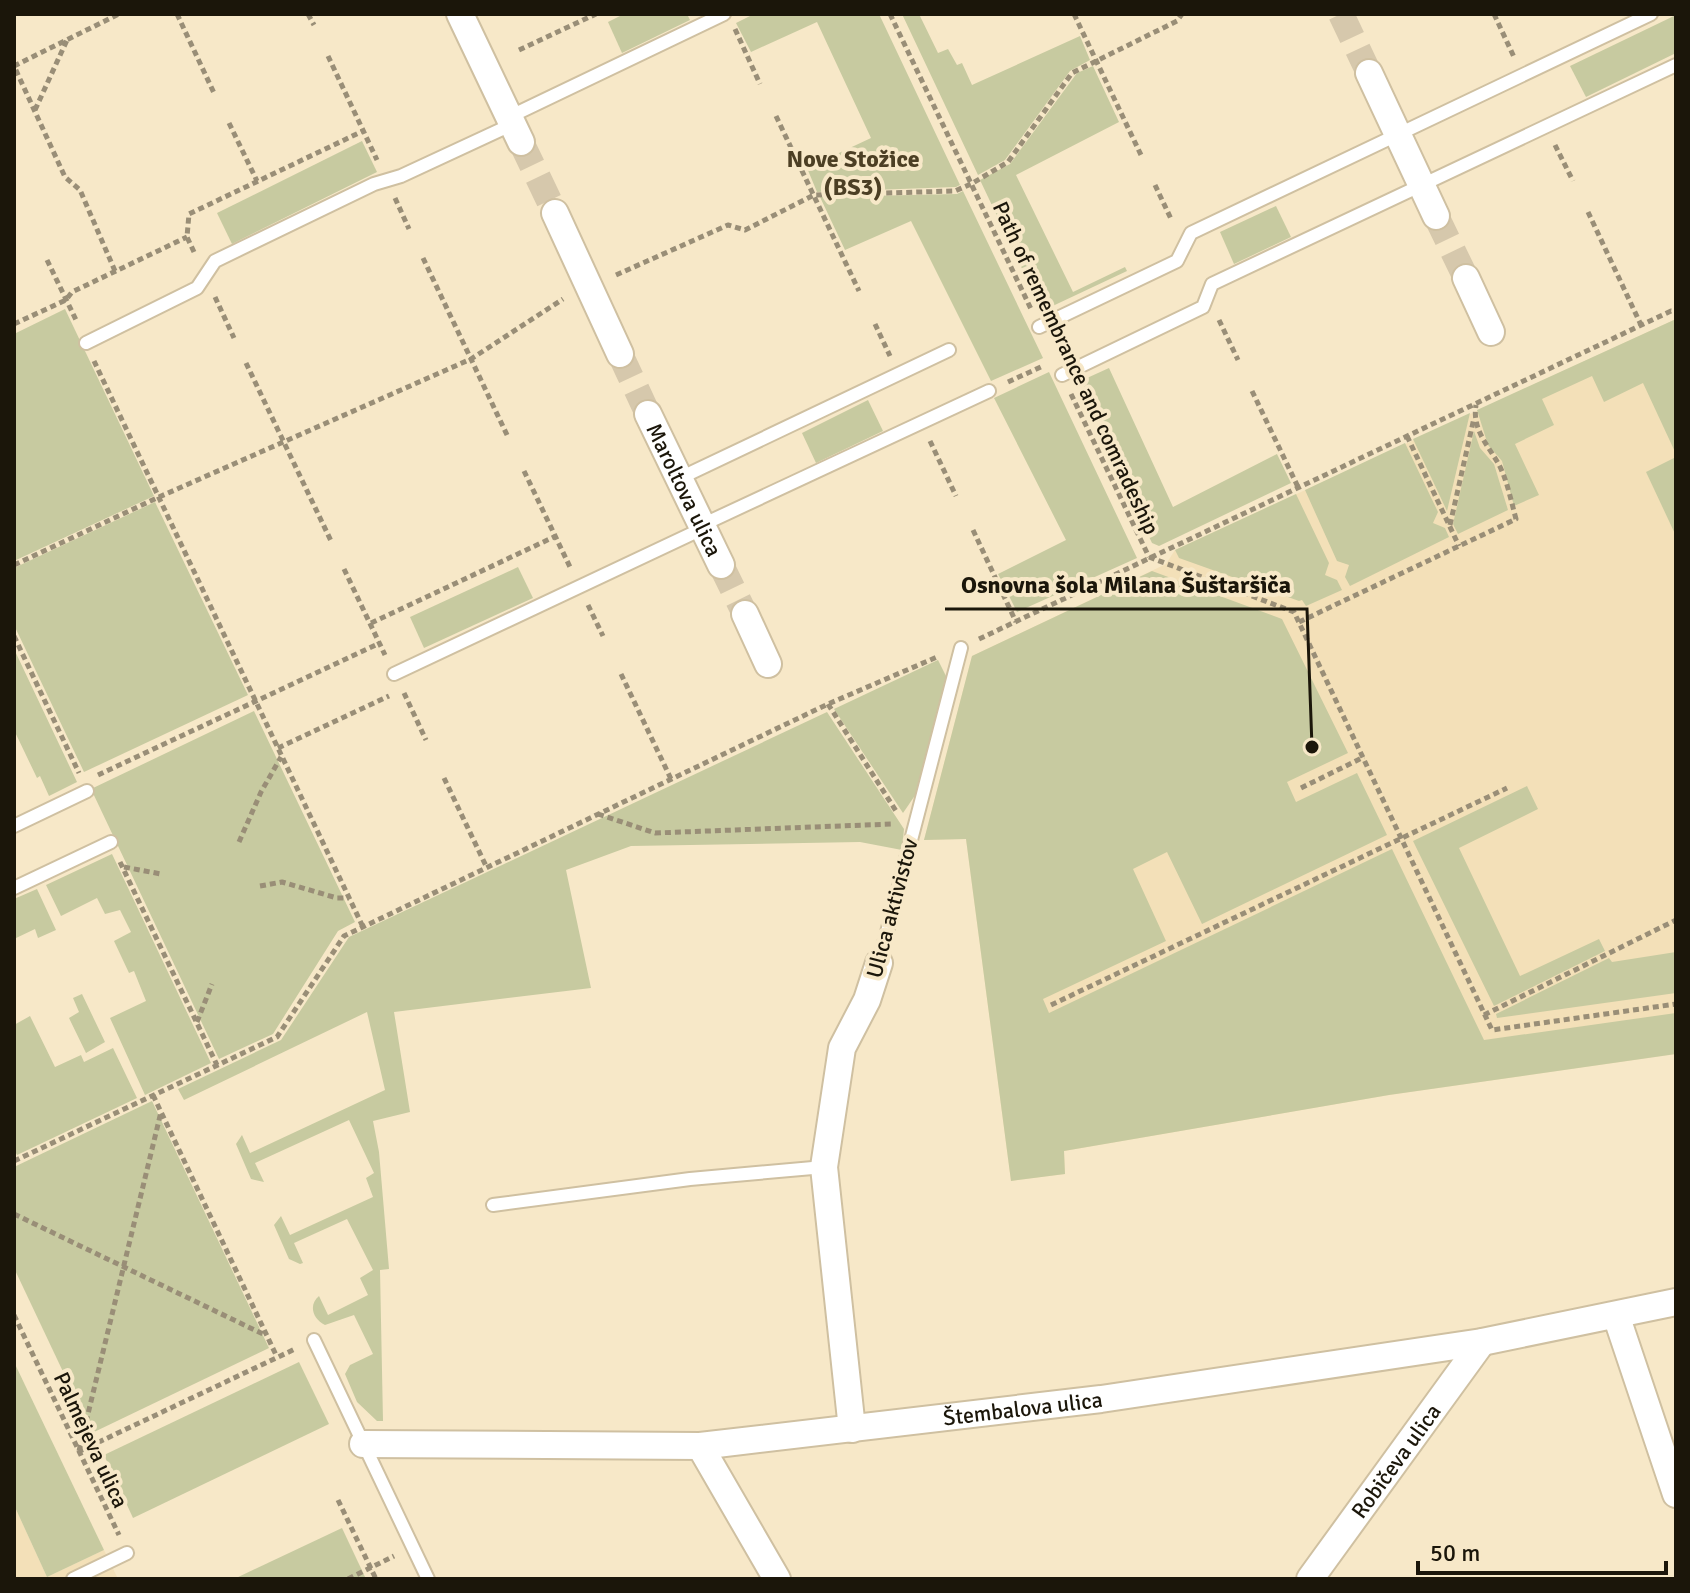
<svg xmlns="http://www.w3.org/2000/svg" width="1690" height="1593" viewBox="0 0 1690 1593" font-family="Signika,sans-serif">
<rect width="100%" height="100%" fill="#f7e8c8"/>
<g fill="#f3e0b8">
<path d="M1676,319V1054L1389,1095L1064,1151L1065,1174L1011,1181L966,839L924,840L972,656L1166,564L1175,550Z"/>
<path d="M14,1505L47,1577L104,1550L118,1579H14Z"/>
</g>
<g fill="#c7caa0">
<path d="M624,14H687L690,20L622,53L608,22Z"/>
<path d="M754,14H879L960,185L956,187L817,192L807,168L871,138L817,22L751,52L736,23Z"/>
<path d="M902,14H919L938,53L948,49L957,65L962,63L972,85L1080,36L1090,60L1070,71L1005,160L978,175Z"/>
<path d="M1676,15V53L1586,97L1570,66Z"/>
<path d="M1093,66L1119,122L1016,175L1073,292L1125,267L1127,271L1042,311L980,180L1010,164L1077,73Z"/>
<path d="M362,141L377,172L232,244L217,213Z"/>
<path d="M963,191L1043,358L991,381L911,221L845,250L820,197L957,194Z"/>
<path d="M1276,206L1291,237L1234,264L1220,232Z"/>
<path d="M65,309L154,496L14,561V334Z"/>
<path d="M1676,319V454L1643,383L1604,402L1592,376L1542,399L1554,425L1515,444L1539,495L1514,506L1502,461L1488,445L1477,410Z"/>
<path d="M1109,368L1173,507L1277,454L1291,483L1159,546L1152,543L1076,383Z"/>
<path d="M1049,372L1137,558L1017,612L998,574L1066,540L994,398Z"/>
<path d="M868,400L883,431L816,463L802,433Z"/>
<path d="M1470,413L1447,511L1413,439Z"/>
<path d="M1474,431L1480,448L1494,464L1508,510L1458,534L1453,524Z"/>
<path d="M1405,443L1438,512L1433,523L1445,528L1449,537L1350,586L1345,577L1349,565L1337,561L1305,490Z"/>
<path d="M1676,457V536L1646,472Z"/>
<path d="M1296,494L1329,563L1325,575L1337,580L1342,590L1306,606L1302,600L1299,601L1179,558L1175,550Z"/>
<path d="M155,502L248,695L84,772L14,625V568Z"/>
<path d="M518,567L533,598L424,648L410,617Z"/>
<path d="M1152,571L1282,619L1348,753L1287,782L1296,802L1357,773L1387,835L1202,924L1167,852L1133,869L1166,941L1043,999L1049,1013L1392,849L1484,1040L1676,1013V1054L1389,1095L1064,1151L1065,1174L1011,1181L966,839L924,840L972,656Z"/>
<path d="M14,649L77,782L49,796L40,776L37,778L14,730Z"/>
<path d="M938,660L947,678L916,794L903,813L834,709Z"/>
<path d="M254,711L355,922L338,931L273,1034L219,1059L91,789Z"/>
<path d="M827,712L904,829L902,850L860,842L631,846L566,870L591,988L394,1012L410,1112L373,1121L379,1152L389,1269L380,1270L383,1421H377L357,1402L345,1374L350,1365L373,1354L354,1315L325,1325C313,1319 308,1305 319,1296L328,1315L368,1295L360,1278L373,1270L347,1219L294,1243L303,1263L300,1264L289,1259L274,1225L281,1216L290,1235L373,1197L366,1178L374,1173L349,1120L255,1163L264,1182L251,1179L236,1144L242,1135L250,1153L385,1090L367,1012L184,1100L178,1089L281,1040L349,937Z"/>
<path d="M1527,786L1538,809L1459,848L1520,976L1599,939L1605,951L1494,1006L1413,841Z"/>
<path d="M112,854L211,1063L145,1095L110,1018L146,1001L134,971L129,973L114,941L131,932L120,910L105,914L97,898L61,916L46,885Z"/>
<path d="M37,889L56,930L38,938L35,929L14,939V899Z"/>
<path d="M1676,952V993L1497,1018L1496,1014L1609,958L1612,962Z"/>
<path d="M82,994L105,1042L86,1053L69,1018L79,1012L73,998Z"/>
<path d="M30,1016L55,1067L81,1055L84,1062L113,1048L137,1098L17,1155L14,1149V1025Z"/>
<path d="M152,1101L269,1348L92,1433L14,1268V1167Z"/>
<path d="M14,1362L104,1550L47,1577L14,1505Z"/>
<path d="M299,1362L329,1424L133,1518L104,1455Z"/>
<path d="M342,1528L366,1579H234Z"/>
</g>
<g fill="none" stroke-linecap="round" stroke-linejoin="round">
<g stroke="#d6c8ac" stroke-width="26" stroke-dasharray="26 13" stroke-linecap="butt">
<path d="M1341,14L1369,73"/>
<path d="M521,142L555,213"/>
<path d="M1436,216L1466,278"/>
<path d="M620,354L648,414"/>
<path d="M721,565L745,614"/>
</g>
<defs>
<g id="service">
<path d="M509,117L724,14"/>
<path d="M1039,327L1177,261L1191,233L1651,14"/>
<path d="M86,343L197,288L215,261L374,184L401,176L513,124"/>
<path d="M1062,375L1203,307L1212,284L1676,65"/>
<path d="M680,478L949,350"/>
<path d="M702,525L989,391"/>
<path d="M394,674L704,528"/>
<path d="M14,826L87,791"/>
<path d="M14,888L111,842"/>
<path d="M879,963L961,648"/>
<path d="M493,1205L690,1179L824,1167"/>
<path d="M314,1340L428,1579"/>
<path d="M73,1579L127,1553"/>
</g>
<g id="minor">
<path d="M460,14L521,142"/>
<path d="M1369,73L1436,216"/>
<path d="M555,213L620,354"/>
<path d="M1466,278L1491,332"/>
<path id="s1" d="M648,414L721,565"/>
<path d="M745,614L768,664"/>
<path d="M1616,1315L1676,1494"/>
<path d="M852,1429L824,1167L842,1048L867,1000L879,963"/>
<path id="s2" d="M363,1444L700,1446L1101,1399L1482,1342L1676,1302"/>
<path d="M700,1446L777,1579"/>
<path id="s3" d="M1310,1579L1482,1342"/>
</g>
</defs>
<use href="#service" stroke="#cfc0a1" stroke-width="16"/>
<use href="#minor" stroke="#cfc0a1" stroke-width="30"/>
<g stroke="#998e77" stroke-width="5" stroke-dasharray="6 4" stroke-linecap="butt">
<path d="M177,14L214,93"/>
<path d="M308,14L314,25"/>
<path d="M890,14L1031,309"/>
<path d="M1074,14L1141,155"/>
<path d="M1494,14L1514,57"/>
<path d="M735,29L760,84"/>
<path d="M519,50L596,14"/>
<path d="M328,56L377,160"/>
<path d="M35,110L67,40"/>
<path d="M776,116L859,291"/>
<path d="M229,123L257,181"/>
<path d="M1555,145L1573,181"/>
<path d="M1155,185L1172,221"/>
<path d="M395,198L409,229"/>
<path d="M1588,212L1641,325"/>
<path d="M194,252L187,237L189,214L363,131"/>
<path d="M423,258L508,437"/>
<path d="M47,260L77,322"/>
<path d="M115,271L80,190L65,177L14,66L119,14"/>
<path d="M616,275L728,225L745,230L814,195L955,191L971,184L1008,162L1072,73L1177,21L1182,14"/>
<path d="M215,297L234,338"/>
<path d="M1219,320L1238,360"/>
<path d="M14,324L66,300L72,292L187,237"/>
<path d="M875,324L890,356"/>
<path d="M94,361L363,927"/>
<path d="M246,363L332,543"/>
<path d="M1008,382L1043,366"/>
<path d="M1252,391L1298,487"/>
<path d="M1071,394L1149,557"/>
<path d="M1407,436L1459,546"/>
<path d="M930,441L956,496"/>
<path d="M524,471L570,567"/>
<path d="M1450,525L1474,418"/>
<path d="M973,530L1016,622"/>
<path d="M1149,557L1294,612L1492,1030L1676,1004"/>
<path d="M14,565L159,497L471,359L563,299"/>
<path d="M344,569L385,655"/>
<path d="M588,605L603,636"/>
<path d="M1299,622L1516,519C1511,501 1507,479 1498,463C1487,444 1472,429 1476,405"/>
<path d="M371,623L556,536"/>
<path d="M14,636L79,773"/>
<path d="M979,639L1671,311L1676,312"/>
<path d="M621,674L671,779"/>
<path d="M404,693L426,740"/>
<path d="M828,704L896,811"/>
<path d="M278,748L389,696"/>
<path d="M98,775L380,643"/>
<path d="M444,778L487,868"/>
<path d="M1301,788L1364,757"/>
<path d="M598,814L655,833L893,824"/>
<path d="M239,842L261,792L281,757"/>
<path d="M120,862L217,1065"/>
<path d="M124,867L161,874"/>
<path d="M260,886L282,882L337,898H349"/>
<path d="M1051,1005L1507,788"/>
<path d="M1484,1015L1676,920"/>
<path d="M197,1022L212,984"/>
<path d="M153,1095L277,1357"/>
<path d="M14,1161L277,1037L344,936L828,704L937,657"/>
<path d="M14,1214L265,1335"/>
<path d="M14,1315L119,1535"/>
<path d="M79,1451L161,1112"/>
<path d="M80,1451L295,1349"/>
<path d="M338,1500L376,1579"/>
<path d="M348,1579L394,1556"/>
</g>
<use href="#service" stroke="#fff" stroke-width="12"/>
<use href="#minor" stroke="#fff" stroke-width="26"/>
</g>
<g text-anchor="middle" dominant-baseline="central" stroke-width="8" stroke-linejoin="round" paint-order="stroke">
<g font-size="22" fill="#1b160a" stroke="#f7e8c8">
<text transform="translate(1076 368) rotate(65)">Path of remembrance and comradeship</text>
<text stroke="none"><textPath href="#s1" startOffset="84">Maroltova ulica</textPath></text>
<text transform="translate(892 908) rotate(-75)">Ulica aktivistov</text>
<text stroke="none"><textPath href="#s2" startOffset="662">Štembalova ulica</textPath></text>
<text transform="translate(91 1440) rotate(65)">Palmejeva ulica</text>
<text stroke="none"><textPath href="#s3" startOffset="146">Robičeva ulica</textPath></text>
</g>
<g font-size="24" font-weight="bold" fill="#4c3f24" stroke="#f7e8c8">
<text x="853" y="159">Nove Stožice<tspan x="853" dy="28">(BS3)</tspan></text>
</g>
</g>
<path fill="none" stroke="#1b160a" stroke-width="3" d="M1312 747L1307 609H945"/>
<circle fill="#1b160a" stroke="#f7e8c8" stroke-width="3" cx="1312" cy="747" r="8"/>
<g font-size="24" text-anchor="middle" font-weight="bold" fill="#1b160a" stroke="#f7e8c8" stroke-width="8" stroke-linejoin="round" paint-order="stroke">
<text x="1126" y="593">Osnovna šola Milana Šuštaršiča</text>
</g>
<rect width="1690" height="1593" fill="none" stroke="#1b160a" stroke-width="32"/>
<path d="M1418 1561v12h248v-12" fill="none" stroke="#1b160a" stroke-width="4"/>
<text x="1430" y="1561" font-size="24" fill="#1b160a" stroke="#f7e8c8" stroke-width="6" paint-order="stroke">50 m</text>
</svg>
